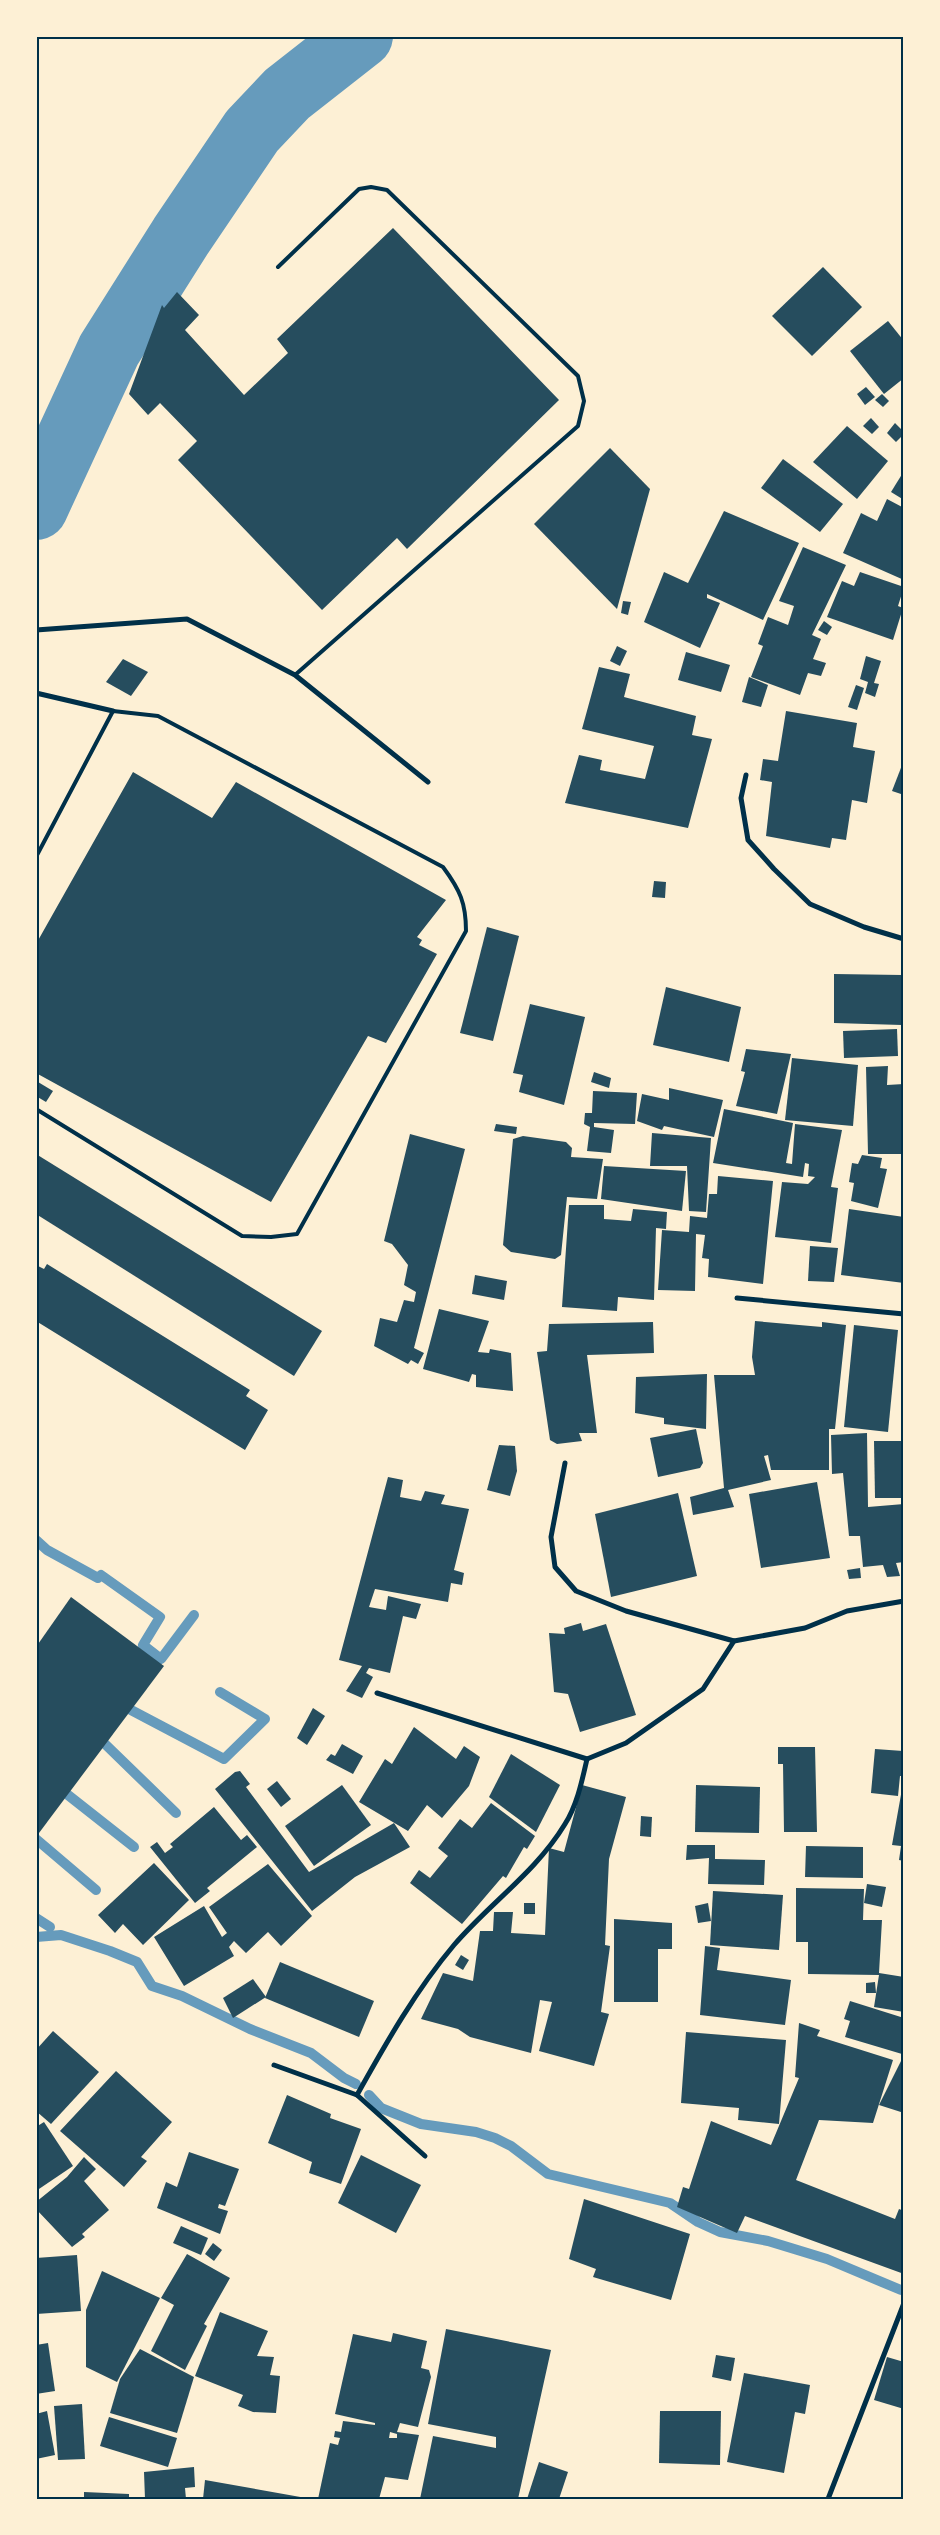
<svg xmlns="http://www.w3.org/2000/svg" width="940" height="2535" viewBox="0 0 940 2535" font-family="Roboto,sans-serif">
<rect width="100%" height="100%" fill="#fdf0d5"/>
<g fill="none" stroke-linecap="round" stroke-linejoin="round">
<g stroke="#669bbc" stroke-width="10">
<path d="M36,1540L47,1550L98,1578L101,1575L160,1617L143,1645L161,1659L194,1615"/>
<path d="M131,1710L224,1759L265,1719L220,1692"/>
<path d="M105,1744L176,1813"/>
<path d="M68,1795L134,1847"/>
<path d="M36,1839L96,1890"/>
<path d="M36,1918L50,1927"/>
<path d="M36,1937L61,1935L110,1951L137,1962L152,1986L182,1996L250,2029L311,2053L344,2078L356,2084"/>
<path d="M369,2095L381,2108L421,2124L476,2132L495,2138L511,2146L548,2174L670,2203L698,2222L720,2232L768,2241L827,2259L901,2290"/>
</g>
<path stroke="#669bbc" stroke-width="64" d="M36,508L109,350L181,236L252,131L287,94L361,36"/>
</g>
<g fill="#264d5e" fill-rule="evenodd">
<path d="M393,228L559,400L407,549L397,538L322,610L178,460L197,441L160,403L148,415L129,394L162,305L164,308L177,292L199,315L185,330L244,395L288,353L277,339Z"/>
<path d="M823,267L862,307L812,356L772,316Z"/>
<path d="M888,321L904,341V378L884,394L850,351Z"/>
<path d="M866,387L875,397L865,405L857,394Z"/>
<path d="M882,394L889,401L883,407L875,400Z"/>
<path d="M871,418L879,427L872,434L863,426Z"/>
<path d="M895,423L901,429L904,426V434L896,442L887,433Z"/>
<path d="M847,426L888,461L857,499L813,462Z"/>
<path d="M610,448L650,489L617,609L534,524Z"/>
<path d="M783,459L843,504L820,532L761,488Z"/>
<path d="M904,471V500L891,492Z"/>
<path d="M887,499L904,508V580L843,553L861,513L877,521Z"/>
<path d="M724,511L799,543L763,620L707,594V598L720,603L700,648L644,622L664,572L688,583Z"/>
<path d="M803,547L846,565L812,635L821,639L813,659L826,663L821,676L808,673L800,695L751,677L763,646L758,644L768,617L788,625L794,606L779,601Z"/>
<path d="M860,572L904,587L898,606L903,608L893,640L827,617L842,581L854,586Z"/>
<path d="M623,601L631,602L628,615L621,613Z"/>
<path d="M824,621L832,627L827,635L818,630Z"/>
<path d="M617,646L627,651L620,666L610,661Z"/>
<path d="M686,652L730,665L721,692L678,680Z"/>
<path d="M866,656L881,661L874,683L879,684L875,697L865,693L868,682L860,679Z"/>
<path d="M123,659L148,672L131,696L106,682Z"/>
<path d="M599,667L630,674L624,697L696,716L692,735L712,739L688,828L565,803L579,755L602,760L600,770L645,779L654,746L582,729Z"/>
<path d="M749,677L768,685L761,707L742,702Z"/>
<path d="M856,685L864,688L857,710L848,707Z"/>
<path d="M786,711L857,723L853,747L875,751L867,803L852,800L846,840L832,838L830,848L766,836L772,782L760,780L763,759L778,761Z"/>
<path d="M904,760V795L892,791Z"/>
<path d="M133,772L212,818L236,782L446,900L417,937L422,940L419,945L437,954L386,1043L368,1036L271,1202L36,1073V944Z"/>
<path d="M654,881L666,882L665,898L652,897Z"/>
<path d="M487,927L519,936L493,1041L460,1033Z"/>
<path d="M834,974L902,975V1025L834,1023Z"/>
<path d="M666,987L741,1007L729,1062L653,1045Z"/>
<path d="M530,1004L585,1017L564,1105L519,1092L523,1075L513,1073Z"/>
<path d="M897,1029L898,1056L844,1058L843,1031Z"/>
<path d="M746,1049L791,1054L777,1114L736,1106L745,1072L741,1071Z"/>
<path d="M792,1058L858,1065L853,1126L785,1120Z"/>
<path d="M888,1066L887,1085L904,1084V1154H868L866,1067Z"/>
<path d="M594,1072L611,1078L609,1088L591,1082Z"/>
<path d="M38,1082L53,1091L46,1102L36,1096Z"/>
<path d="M669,1088L723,1100L714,1137L664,1126L662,1130L637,1121L642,1094L669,1100Z"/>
<path d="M593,1091L637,1093L635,1124L594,1123V1127L614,1130L611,1153L587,1151L590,1127L584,1124L585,1113H592Z"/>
<path d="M724,1109L793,1123L786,1163L792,1164L795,1124L842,1130L831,1187L838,1188L831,1243L775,1237L782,1182L808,1184L815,1177L808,1176L809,1164L805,1163L803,1177L713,1163Z"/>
<path d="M496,1124L517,1127L516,1134L494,1131Z"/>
<path d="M652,1133L711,1138L706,1212L689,1211L687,1166H650Z"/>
<path d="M410,1134L465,1149L414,1348L424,1353L418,1364L411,1360L408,1364L374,1346L380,1318L397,1322L404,1300L414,1302L416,1292L404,1285L408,1265L392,1244L384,1241Z"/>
<path d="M523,1136L566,1142L572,1148L571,1157L603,1159L597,1199L567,1197L561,1255L555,1259L511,1252L503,1245L513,1139Z"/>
<path d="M36,1154L322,1331L294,1376L36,1214Z"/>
<path d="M862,1155L882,1158L880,1168L887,1169L878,1208L851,1201L854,1183L849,1182L852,1163L858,1164Z"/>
<path d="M604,1166L686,1171L682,1211L601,1199Z"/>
<path d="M718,1176L773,1181L763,1284L708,1277L709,1259L702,1258L705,1235L696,1234L695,1291L658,1290L662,1230L689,1232L690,1216L707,1218L709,1194H717Z"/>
<path d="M569,1205H604V1219L631,1221L633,1209L667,1212L666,1229L656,1228L654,1300L618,1297L617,1311L562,1307Z"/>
<path d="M849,1209L904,1217V1283L841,1275Z"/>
<path d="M810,1246L838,1248L834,1282L808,1281Z"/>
<path d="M47,1264L250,1390L246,1396L268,1410L245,1450L36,1321V1265L44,1269Z"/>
<path d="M475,1275L507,1281L504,1300L472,1294Z"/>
<path d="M439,1309L489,1321L478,1352L489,1353L490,1349L511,1353L513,1391L476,1387V1375L472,1374L469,1382L423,1369Z"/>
<path d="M755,1321L822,1327V1322L846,1325L835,1429H829V1470H771L768,1455L764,1456L771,1480L728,1490L734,1507L693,1515L690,1497L724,1488L714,1375H755L752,1357Z"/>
<path d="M653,1322L654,1353L587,1355L597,1433H579L582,1441L557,1444L550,1440L537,1352L547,1351L549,1324Z"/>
<path d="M854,1325L898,1330L888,1432L844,1427Z"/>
<path d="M707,1374L706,1429L664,1424V1418L635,1413L636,1377Z"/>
<path d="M696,1429L703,1463L700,1468L658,1477L650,1438Z"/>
<path d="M867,1433L868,1507L904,1504V1562L896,1563L900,1576L887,1577L883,1565L863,1567L860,1536H849L843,1473L832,1474L831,1435Z"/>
<path d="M874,1441H904V1498H875Z"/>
<path d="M499,1445L515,1446L517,1471L510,1496L487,1490Z"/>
<path d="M388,1477L403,1480L400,1497L421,1501L425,1491L445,1495L441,1504L469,1509L454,1570L464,1573L462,1585L451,1583L448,1602L375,1589L369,1607L386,1610L388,1596L421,1604L416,1619L403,1616L390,1673L369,1668L366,1673L373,1677L362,1698L346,1691L362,1666L339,1660Z"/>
<path d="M817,1482L830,1558L761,1568L749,1494Z"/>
<path d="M678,1493L697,1576L611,1597L595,1514Z"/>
<path d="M860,1568L861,1578L849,1579L847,1570Z"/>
<path d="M71,1597L164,1666L36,1837V1647Z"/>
<path d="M581,1623L583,1631L606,1624L636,1715L580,1732L568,1694L554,1692L549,1633L565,1634L564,1628Z"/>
<path d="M313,1708L325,1716L307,1745L297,1738Z"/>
<path d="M414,1727L456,1759L464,1746L480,1757L469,1786L442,1818L427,1805L408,1831L359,1802L385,1759L392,1764Z"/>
<path d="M342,1744L363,1756L353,1774L326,1760L331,1754L335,1756Z"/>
<path d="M778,1747H815L817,1832H784L783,1764H778Z"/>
<path d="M875,1749L903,1751L904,1776H900L898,1796L871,1793Z"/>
<path d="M511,1754L560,1785L536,1832L489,1797Z"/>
<path d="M240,1771L250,1784L246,1787L309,1872L394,1823L410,1847L355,1877L312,1911L215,1789L235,1772Z"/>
<path d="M277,1781L291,1799L281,1807L267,1789Z"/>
<path d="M342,1785L371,1825L314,1866L285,1826Z"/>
<path d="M582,1785L626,1797L609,1859L605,1945L610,1946L601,2012L609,2014L594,2066L539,2051L552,2002L540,2000L531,2053L470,2037L458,2029L421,2019L443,1973L473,1981L480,1931H493L494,1912H513L511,1933L545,1935L549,1848L564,1852Z"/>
<path d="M696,1785L760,1787L759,1833L695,1832Z"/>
<path d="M902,1789L904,1790V1861L899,1860L901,1846L892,1845Z"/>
<path d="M491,1803L535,1836L527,1849L524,1847L506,1878L503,1876L462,1924L410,1883L419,1870L430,1878L448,1856L438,1848L460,1819L472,1828Z"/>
<path d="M214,1807L241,1840L247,1835L257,1847L207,1888L210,1891L195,1903L150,1847L157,1842L165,1853L173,1847L170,1844Z"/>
<path d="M641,1816L652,1817L651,1837L640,1836Z"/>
<path d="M687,1845H715V1859L765,1860L764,1885L708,1884L709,1858L686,1860Z"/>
<path d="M806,1846L863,1847V1878L805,1877Z"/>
<path d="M154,1863L189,1900L143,1945L123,1924L115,1933L98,1915Z"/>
<path d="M268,1864L312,1916L281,1946L268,1932L246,1953L234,1941L229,1947L234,1956L184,1986L154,1937L204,1906L222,1937L227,1933L209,1907Z"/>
<path d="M867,1884L886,1887L882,1907L864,1903Z"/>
<path d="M796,1888L864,1889L863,1920H882L879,1973L904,1977V2012L874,2007L879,1975L808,1974V1942H796Z"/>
<path d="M713,1891L783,1895L779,1950L710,1945Z"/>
<rect x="524" y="1903" width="11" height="11"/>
<path d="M708,1903L711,1921L698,1923L695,1906Z"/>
<path d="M614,1919L672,1923V1949H658V2002H614Z"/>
<path d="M705,1946L720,1948L717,1970L791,1980L785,2025L700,2015Z"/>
<path d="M461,1955L469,1960L463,1970L455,1965Z"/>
<path d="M280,1962L374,2001L359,2037L265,1998Z"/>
<path d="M253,1979L266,1997L233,2018L223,1998Z"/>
<path d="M875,1982L876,1993H866V1983Z"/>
<path d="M850,2001L904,2018L902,2054L845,2037L850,2021L844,2019Z"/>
<path d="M799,2023L820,2030L817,2036L893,2060L873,2123L819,2120L796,2180L895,2219L899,2209L904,2211V2274L745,2216L737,2233L677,2207L683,2187L689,2189L711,2121L771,2145L799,2078L795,2077Z"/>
<path d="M53,2031L99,2072L51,2124L36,2111V2050Z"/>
<path d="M686,2032L786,2040L779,2124L738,2120L739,2108L681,2103Z"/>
<path d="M904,2055V2113L879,2105Z"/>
<path d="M116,2071L172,2122L141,2157L147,2161L124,2187L60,2131Z"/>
<path d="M287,2095L331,2114L330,2118L361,2129L341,2184L309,2173L312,2162L268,2143Z"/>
<path d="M44,2122L73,2166L36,2191V2127Z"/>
<path d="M189,2152L239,2169L225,2206L219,2204L218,2208L228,2211L220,2234L157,2208L166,2182L177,2187Z"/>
<path d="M361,2155L421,2185L396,2233L338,2203Z"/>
<path d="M84,2157L96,2169L84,2181L109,2210L82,2234L85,2237L72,2247L36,2209V2202L67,2177Z"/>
<path d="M584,2199L690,2234L671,2300L593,2277L596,2269L569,2259Z"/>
<path d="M181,2226L208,2238L201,2255L173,2243Z"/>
<path d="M213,2243L222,2250L214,2261L205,2254Z"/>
<path d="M187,2254L230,2278L204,2324L207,2326L185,2370L151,2351L174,2305L161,2298Z"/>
<path d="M77,2255L81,2311L36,2314V2258Z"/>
<path d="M102,2271L160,2298L117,2382L86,2367V2310Z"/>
<path d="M220,2312L268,2331L257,2356L274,2357L270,2375L280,2376L276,2413L253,2412L238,2406L243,2395L195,2376Z"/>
<path d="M446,2329L551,2350L518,2499H420L433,2436L496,2448V2437L428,2424Z"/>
<path d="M393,2333L427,2341L421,2368L429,2370L431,2377L418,2427L400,2423L397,2432L419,2435L408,2480L385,2477L379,2499H318L330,2443L338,2445L340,2438L334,2437L335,2431L341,2432L343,2421L375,2425V2423L335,2414L353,2334L391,2342ZM390,2432L397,2434V2438H389Z"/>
<path d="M48,2343L55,2391L36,2394V2345Z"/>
<path d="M140,2349L194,2377L177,2433L110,2413L120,2379Z"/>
<path d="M716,2355L735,2358L731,2381L712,2377Z"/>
<path d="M887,2357L904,2362V2409L874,2400Z"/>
<path d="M744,2373L810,2385L805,2414L795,2412L784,2473L727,2462Z"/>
<path d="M82,2404L85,2459L58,2460L54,2406Z"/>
<path d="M47,2411L55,2455L36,2459V2414Z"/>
<path d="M660,2411H721L720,2465L659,2463Z"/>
<path d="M109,2417L177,2438L168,2467L100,2446Z"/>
<path d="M539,2462L568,2472L559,2499H527Z"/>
<path d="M194,2467L195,2487L185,2488L186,2499H145L144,2472Z"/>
<path d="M205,2480L306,2498V2499H203Z"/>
<path d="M84,2492L129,2494V2499H84Z"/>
</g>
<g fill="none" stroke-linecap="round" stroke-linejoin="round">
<g stroke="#003049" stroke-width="4">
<path d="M278,267L359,189L371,187L387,190L578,376L584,401L578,426L295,675"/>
<path d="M36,857L113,711L158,716L443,867C460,890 466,903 466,931L297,1234L271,1237L242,1236L36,1109"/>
</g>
<g stroke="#003049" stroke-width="5">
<path d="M36,630L187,619L295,675L428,782"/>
<path d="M36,693L113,711"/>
<path d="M746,775L741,798L748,840L774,869L810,904L864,927L904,939"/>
<path d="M737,1298L904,1314"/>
<path d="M565,1463L551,1537L555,1567L576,1591L626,1611L734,1641"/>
<path d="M377,1693L587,1759L626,1743L703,1689L734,1641L805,1628L847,1611L904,1601"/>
<path d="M274,2065L357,2095L425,2156"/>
<path d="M357,2095C386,2043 416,1990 454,1945C490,1903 536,1872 565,1824C577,1805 582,1781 587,1759"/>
<path d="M828,2499L904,2303"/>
</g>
</g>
<rect width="940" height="2535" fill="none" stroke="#fdf0d5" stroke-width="75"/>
<rect x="38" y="38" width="864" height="2460" fill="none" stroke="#003049" stroke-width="2"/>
</svg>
